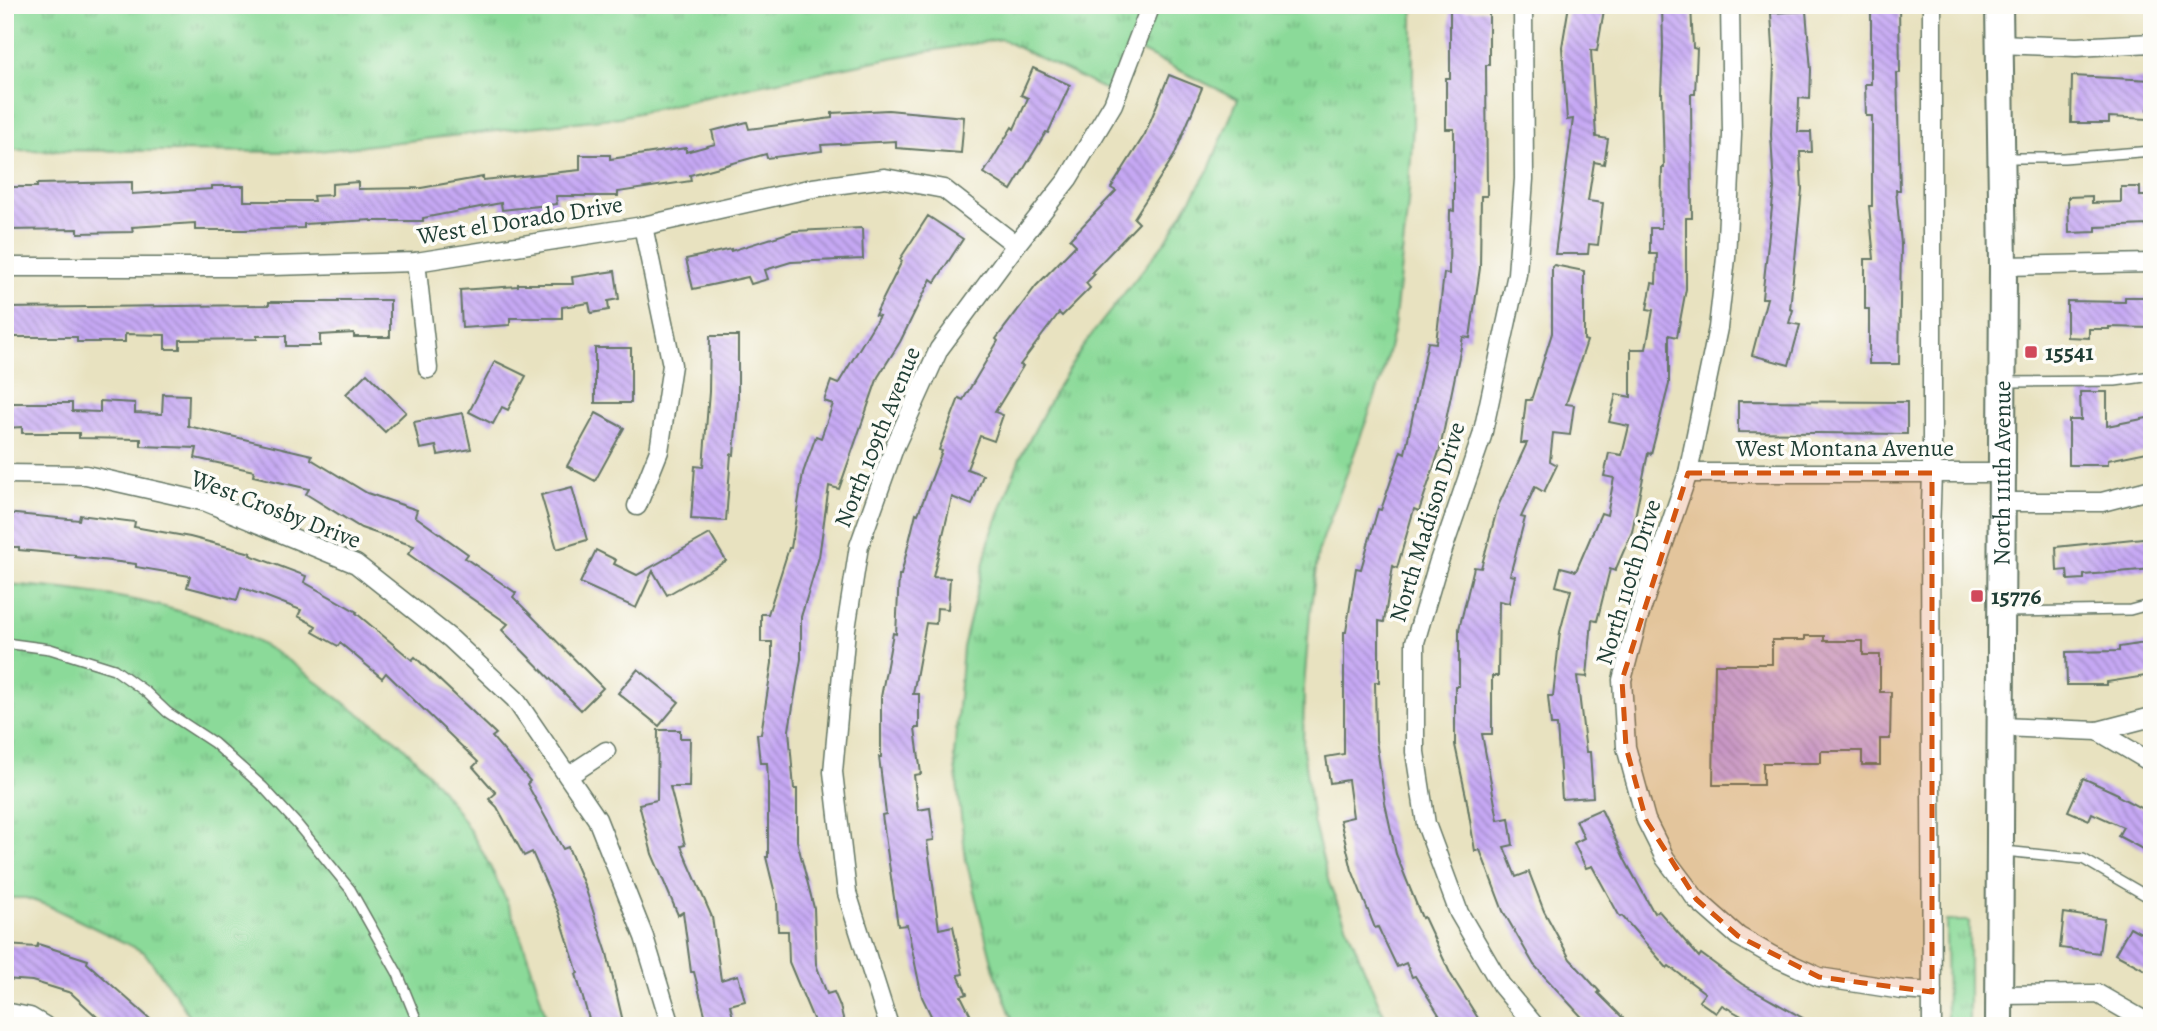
<svg xmlns="http://www.w3.org/2000/svg" width="2157" height="1031" viewBox="0 0 2157 1031" font-family="Alegreya,serif">
<defs>
<pattern id="grass-tufts" width="24" height="20" patternUnits="userSpaceOnUse" patternTransform="scale(1.75)"><rect width="24" height="20" fill="#8bda99"/><path d="M3 7l-1-3M5 7V3M7 7l1-3M15 17l-1-3M17 17v-4M19 17l1-3" fill="none" stroke="#71b27e"/></pattern>
<pattern id="building-back-hatch" width="6" height="6" patternUnits="userSpaceOnUse" patternTransform="scale(1.75)"><rect width="6" height="6" fill="#c6a8f4"/><path d="M-1 5l2 2M0 0l6 6M5-1l2 2" fill="none" stroke="#a08ac6"/></pattern>
</defs>
<rect width="100%" height="100%" fill="#fdfcf7"/>
<filter id="ink" filterUnits="userSpaceOnUse"><feTurbulence type="fractalNoise" baseFrequency=".0143" numOctaves="2"/><feDisplacementMap in="SourceGraphic" scale="14" xChannelSelector="R" yChannelSelector="G"/><feConvolveMatrix kernelMatrix="1 2 1 2 8 2 1 2 1" color-interpolation-filters="sRGB"/></filter>
<filter id="wash" filterUnits="userSpaceOnUse"><feTurbulence type="fractalNoise" baseFrequency=".00686" numOctaves="4" result="noise"/><feDisplacementMap in="SourceGraphic" scale="28" xChannelSelector="R" yChannelSelector="G"/><feGaussianBlur stdDeviation="1.57" result="paint"/><feColorMatrix in="noise" values="0 0 0 0 0 0 0 0 0 0 0 0 0 0 0 0 0 1.4 0 .05"/><feComposite in="paint" operator="in"/></filter>
<g filter="url(#wash)">
<rect width="100%" height="100%" fill="#e8e2c0"/>
<g fill="url(#grass-tufts)" stroke="#558c66" stroke-width="2">
<path d="M5,5H1253L1258,12L1413,9V126L1408,203L1394,327L1382,378L1318,552L1310,614L1304,687L1303,750L1313,821L1329,883L1380,1007L1391,1026H1015L994,970L966,860L954,756L963,647L990,538L1020,458L1056,389L1085,343L1167,239L1209,169L1238,99L1136,49L1116,95L1001,39L895,57L749,87L620,117L310,152L5,150Z"/>
<path d="M5,584C97,590 195,604 275,652C301,668 324,687 348,706C365,718 384,729 399,743C479,818 522,922 548,1026H195L178,998L144,952L49,906L26,898H5Z"/>
<path d="M1946,921H1969V1026H1947Z"/>
</g>
<g id="blocks">
<g fill="url(#building-back-hatch)">
<path d="M1569,5L1604,10L1597,51L1591,50L1596,137L1608,139L1604,164L1594,162L1588,201L1603,203L1598,245L1589,244L1588,254H1555L1573,119L1567,120L1562,47Z"/>
<path d="M1662,5H1691L1693,48L1697,49L1695,94H1691L1692,218H1686V289L1677,337L1669,335V384L1651,454L1648,453L1632,532L1615,571L1610,569L1597,621L1592,620L1587,677L1577,676L1586,752H1590L1593,797L1562,799L1557,725H1551L1548,696H1553L1560,632L1571,590L1556,586L1561,567L1576,571L1601,513L1607,515L1614,478L1604,476L1609,453L1622,455L1629,426L1609,422L1616,394L1631,397V349H1646L1653,310L1647,309L1652,283L1656,284L1657,254H1650V228H1661L1662,168H1664L1662,93H1661L1663,47Z"/>
<path d="M1871,5H1899L1900,73H1897L1900,190H1896L1901,244L1899,364H1869V309H1865V259H1874L1869,206H1872V116H1866L1865,84H1871Z"/>
<path d="M1450,10H1489V65H1486L1487,196H1481L1480,268L1470,338L1463,337L1440,449L1419,511L1414,509L1397,568L1393,566L1384,622L1379,621V682H1375L1376,740L1385,803L1396,854L1422,918L1424,917L1451,975L1483,1026H1446L1415,976L1412,977L1406,963L1397,967L1378,927L1375,928L1352,870L1340,820L1353,817L1348,780L1330,783L1326,757L1344,754V632H1346L1356,568L1361,569L1378,509L1381,510L1401,451L1405,453L1428,342L1436,343L1444,273L1449,274L1450,210L1454,211V129H1446V78H1450Z"/>
<path d="M1806,11L1811,70L1810,99L1799,98L1798,132H1811L1812,152H1800L1802,189L1790,309L1793,310L1789,323L1800,325L1789,365L1752,355L1767,298H1762L1774,189L1771,134L1774,65L1771,13Z"/>
<path d="M1033,68L1070,85L1048,133L1046,132L1011,190L984,173L1012,127L1014,129L1028,98L1021,95Z"/>
<path d="M1169,75L1202,88L1174,156L1134,218L1139,223L1092,272L1095,274L1086,283L1090,288L1062,316L1059,313L1020,365L1023,366L995,412L1003,415L994,441L980,436L967,469L983,475L972,505L952,497L933,577L950,578L948,609L937,608L936,624L926,623L913,694H919V728H915L921,774L914,775L918,810L930,808L934,840L927,841L939,929L953,926L963,974L958,975L967,994L961,996L976,1026H936L922,997L907,925L898,926L882,815L886,814L879,757H881V697L893,633L896,634L899,575H901L916,513L918,514L942,451L939,450L959,398L963,400L998,341L996,339L1036,286L1076,245L1070,239L1116,191L1111,188L1145,134Z"/>
<path d="M2072,76L2152,80V109H2148V119L2109,117V123H2071Z"/>
<path d="M888,110L964,117L961,153L896,148V141L821,145L822,151L767,158L766,154L690,175L691,181L618,192V196H556L557,204L502,210L501,203L423,218V221H371V220L304,224V228L244,230H195V223L132,227L133,232L78,233V229L5,230V187H37V184L132,182V194L212,189V186H244V201H314L313,196L332,195V184L358,182V189L421,188L483,177V180L580,170V155H610V159L686,148V152L715,144L712,131L747,122L749,129L832,118V113Z"/>
<path d="M2121,187H2140V196H2152V220H2149V225L2096,227V232L2069,233L2068,197L2092,196V203L2121,202Z"/>
<path d="M928,216L963,239L935,282L931,279L900,342L878,377L839,489L829,486L819,557L801,617V659L789,730L794,789H797V841L814,908L816,964L827,994L834,992L840,1006L845,1026H816L789,962L788,931H778L777,902L766,857H768V780L767,763H760L757,734H761L772,663V642H761V614H768L789,548H791L803,473L816,436L821,438L833,404L824,401L831,381L838,384L879,316L875,315L902,261L900,259Z"/>
<path d="M862,228L863,259L791,262L765,270L768,279L751,284L748,277L693,289L686,259L731,249V251L794,231Z"/>
<path d="M1554,265L1584,271V340L1587,341L1566,404L1574,405L1570,435L1553,433L1550,461L1557,465L1544,492L1535,487L1521,517L1525,518L1510,575L1515,576L1509,603L1499,601L1498,676H1492V734H1482L1498,820L1509,818L1513,845L1504,847L1516,877L1529,872L1544,911L1570,959L1600,992L1598,993L1631,1026H1590L1534,965L1503,911L1480,850L1475,851L1466,796L1455,745V686H1459V629L1474,567L1481,568L1498,506L1527,443H1521L1526,400H1531L1552,333V267Z"/>
<path d="M615,271L619,299L608,301L609,310L591,313L589,303L562,307V318H510V325L462,328L460,290L518,286V284H573L572,277Z"/>
<path d="M2125,297H2152V328L2109,327V329H2089V338L2067,337V301L2125,302Z"/>
<path d="M338,300H390V337H354V333L320,335V346H286V336H257V339L180,340V349H165V335L125,334V342H77V337H5V308L269,305V302H338Z"/>
<path d="M710,336H738V400L734,455L731,454L726,521L691,519L695,466L703,467L709,392Z"/>
<rect x="595" y="348" width="36" height="55"/>
<path d="M495,361L526,376L508,410L502,407L493,424L469,412Z"/>
<path d="M367,373L406,412L385,432L346,394Z"/>
<path d="M2080,392H2107V426L2152,417V451L2108,460V465H2069V420H2081Z"/>
<path d="M163,394L189,395L188,426L312,455L311,459L367,493L417,510L415,516L468,554L465,558L516,593L513,597L603,688L581,710L502,630L508,624L408,554L414,546L361,528L306,494L309,489L253,476L254,471L195,458L197,448L141,446V439L79,438V433H22V427L5,428V403H72V411L100,412V401L135,403V413L162,414Z"/>
<path d="M1738,401L1907,402V434L1738,432Z"/>
<path d="M463,413L471,449L438,455L436,446L420,449L414,422Z"/>
<path d="M596,413L624,428L595,481L567,466Z"/>
<path d="M572,487L587,540L557,549L541,495Z"/>
<path d="M5,513L79,520L80,515L135,522L134,527L190,537L251,553L250,555L306,576L304,582L357,612L356,613L412,660L415,657L496,734L492,737L530,781L527,784L563,849L568,847L585,887L607,953L624,1026H591L576,974L578,973L559,913L532,852L524,856L497,807L489,799L496,793L473,767L478,762L386,673L382,678L340,643L338,646L313,632L316,626L298,616L301,610L241,587L237,600L187,587L190,576L136,567V564L75,557V555L19,550V547H5Z"/>
<path d="M710,534L726,561L667,595L653,571L636,608L580,583L596,550L616,560L614,564L637,575Z"/>
<path d="M2152,537V569L2084,575V579L2068,580L2067,570L2057,571L2056,547Z"/>
<path d="M1805,636H1824V641H1863V655H1880V692H1891L1890,739H1880V765H1862V751H1821V763H1763V785H1713L1715,664H1772V640H1805Z"/>
<path d="M2152,642V675L2107,682V685H2067L2066,652L2119,651V647Z"/>
<path d="M638,669L679,702L659,726L618,693Z"/>
<path d="M658,730H680V738H690L689,787H670L685,845L681,846L712,917L721,980L738,975L745,1001L730,1005L735,1026H708L694,972H691L683,912L678,915L652,854L639,804L657,800Z"/>
<path d="M2083,778L2118,794V796L2152,814V854L2118,836L2123,827L2092,813L2089,820L2068,811Z"/>
<path d="M1601,809L1625,860L1654,913L1658,910L1699,957L1701,954L1742,984L1817,1026H1759L1722,1005L1716,1013L1699,1001L1705,993L1669,966L1667,968L1622,916L1620,917L1592,866L1586,868L1574,843L1584,838L1576,820Z"/>
<path d="M2064,913L2104,919L2099,953L2060,948Z"/>
<path d="M2130,927L2152,939V962L2147,971L2115,954Z"/>
<path d="M38,944L88,960L87,963L158,1026H107L71,993L32,981L5,979V945L37,947Z"/>
</g>
</g>
</g>
<g filter="url(#ink)">
<use href="#blocks" fill-opacity="0" stroke="#657765" stroke-width="2"/>
<g fill="none" stroke-linecap="round" stroke-linejoin="round">
<defs>
<g id="lane">
<path d="M2003,158H2064L2152,151"/>
<path d="M2003,382L2115,381L2152,376"/>
<path d="M2004,612L2130,610L2152,604"/>
<path d="M5,643L50,649L114,669L146,692L167,712L214,743L263,787L297,824L350,889L398,974L419,1026"/>
<path d="M2004,851L2083,859L2152,899"/>
</g>
<g id="street">
<path d="M1523,5L1524,179L1517,274L1482,436L1438,564L1415,642V752L1426,824L1459,913L1501,985L1535,1026"/>
<path d="M1730,5L1732,135L1726,258L1718,328L1688,473L1638,619L1622,680L1626,747L1646,820L1665,858L1696,899L1738,936L1773,956L1819,977L1902,990L1932,992"/>
<path d="M1932,5V473L1930,532L1932,1026"/>
<path d="M2000,44L2076,47L2152,43"/>
<path d="M416,262L428,369"/>
<path d="M2003,266L2152,263"/>
<path d="M5,267H238L416,262L643,226L813,188L885,178L944,189L1016,245"/>
<path d="M1688,473H2002"/>
<path d="M5,474L86,475L206,502L356,564L451,639L515,699L597,819L644,937L671,1026"/>
<path d="M2002,502H2102L2152,489"/>
<path d="M637,506L659,451L672,365L643,226"/>
<path d="M2002,727L2098,731L2152,763"/>
<path d="M2098,731L2152,717"/>
<path d="M568,776L606,751"/>
<path d="M1999,995L2098,994L2152,1025"/>
<path d="M5,1012L30,1017L45,1026"/>
<path d="M889,1026L847,893L833,772L846,629L859,546L894,448L939,349L1016,245L1068,179L1113,104L1151,5"/>
</g>
<g id="secondary">
<path id="s1" d="M1999,1026L2003,266L1999,5"/>
</g>
</defs>
<use href="#lane" stroke="#657765" stroke-width="12"/>
<use href="#street" stroke="#657765" stroke-width="21"/>
<use href="#secondary" stroke="#657765" stroke-width="30"/>
<use href="#lane" stroke="#fff" stroke-width="9"/>
<use href="#street" stroke="#fff" stroke-width="18"/>
<use href="#secondary" stroke="#fff" stroke-width="26"/>
</g>
</g>
<path fill="#d45610" fill-opacity="0.2" stroke="#d45610" stroke-width="5" stroke-dasharray="14 9" stroke-linejoin="round" d="M1688,473H1932V992L1819,977L1738,936L1696,899L1646,820L1626,747L1622,680Z"/>
<g fill="#d1495b" stroke="#fdfcf7" stroke-width="2.5">
<rect x="2024" y="345" width="14" height="14" rx="3.5"/>
<rect x="1970" y="589" width="14" height="14" rx="3.5"/>
</g>
<g text-anchor="middle" dominant-baseline="central" stroke-width="7" stroke-linejoin="round" paint-order="stroke">
<g font-size="24" fill="#1f3d34" stroke="#fdfcf7">
<text transform="translate(520 220) rotate(-9)">West el Dorado Drive</text>
<text transform="translate(877 437) rotate(-68)">North 109th Avenue</text>
<text x="1845" y="448">West Montana Avenue</text>
<text stroke="none"><textPath href="#s1" startOffset="553">North 111th Avenue</textPath></text>
<text transform="translate(276 509) rotate(21)">West Crosby Drive</text>
<text transform="translate(1427 522) rotate(-73)">North Madison Drive</text>
<text transform="translate(1628 582) rotate(-73)">North 110th Drive</text>
</g>
<g font-size="24" font-weight="bold" fill="#1f3d34" stroke="#fdfcf7" text-anchor="start">
<text x="2045" y="352">15541</text>
<text x="1991" y="596">15776</text>
</g>
</g>
<rect width="2157" height="1031" fill="none" stroke="#fdfcf7" stroke-width="28"/>
</svg>
